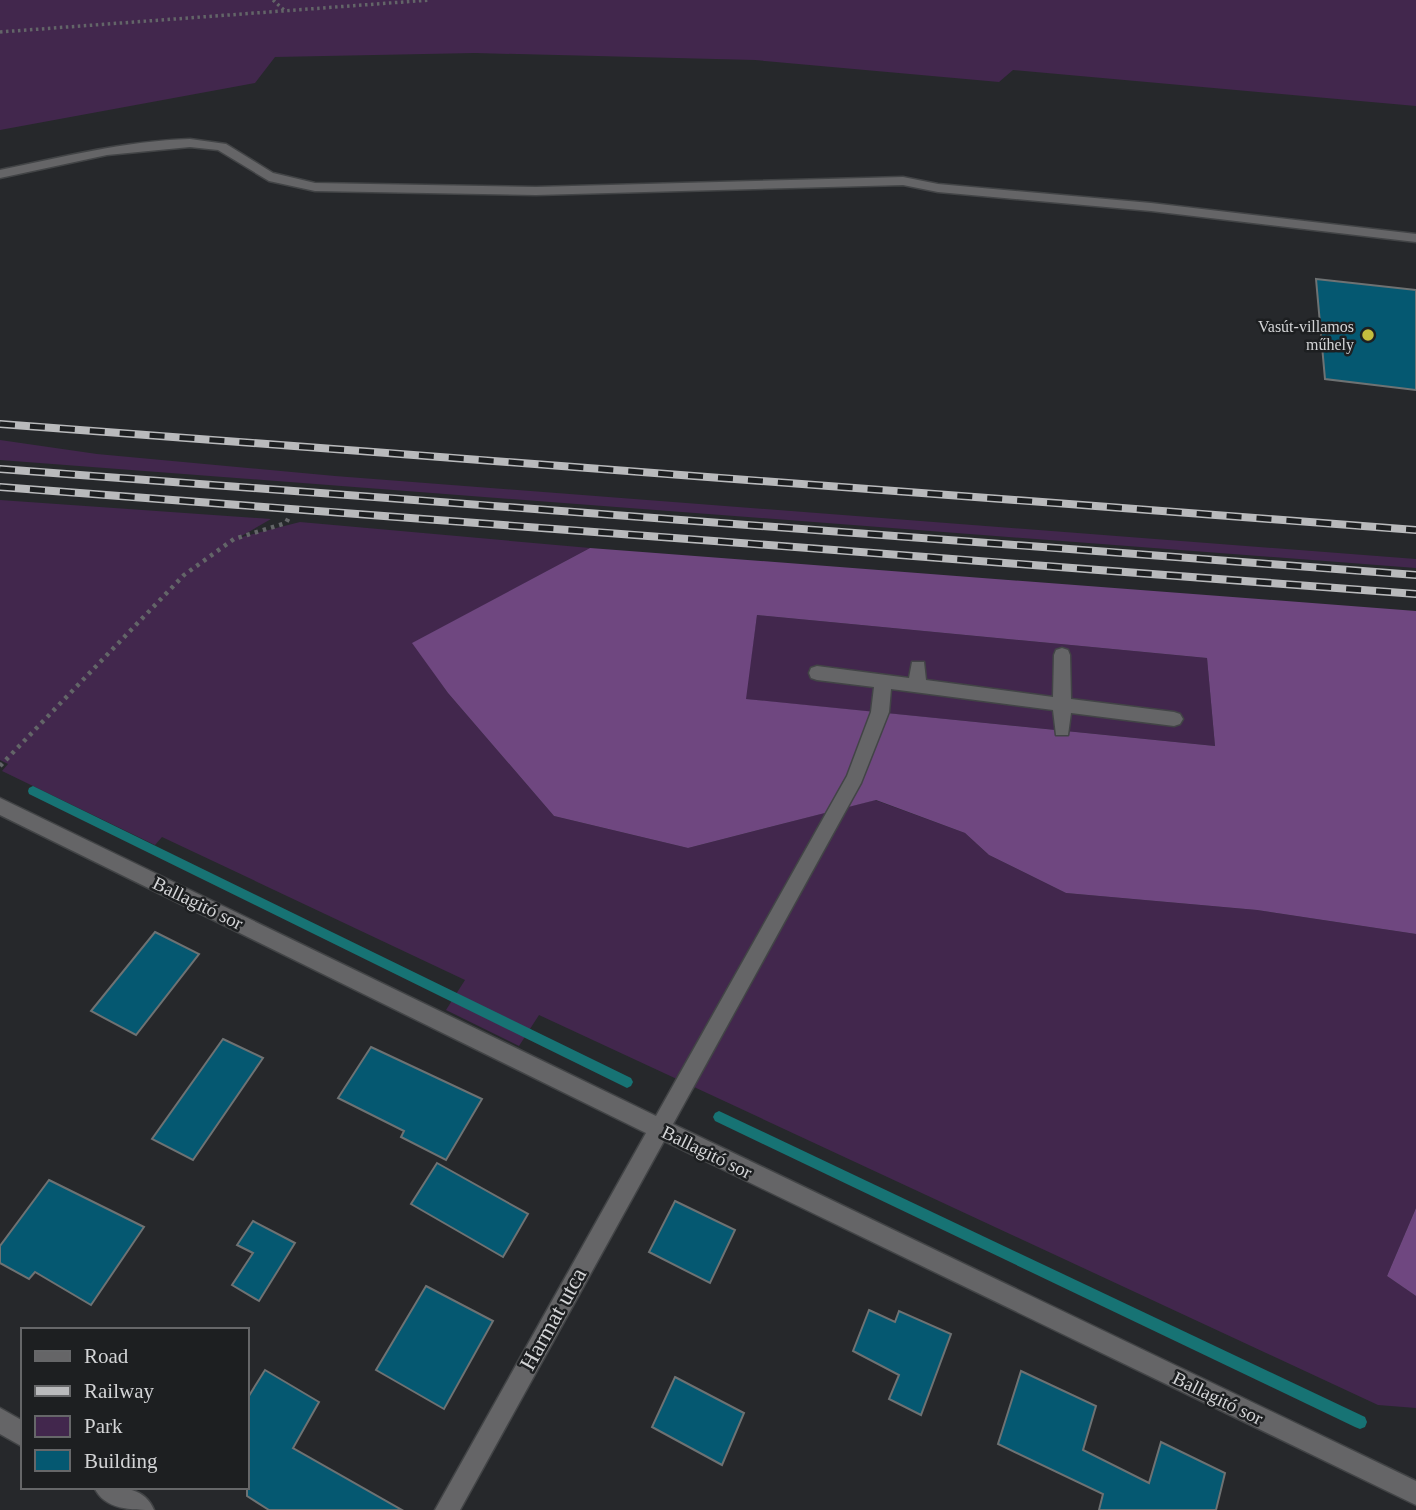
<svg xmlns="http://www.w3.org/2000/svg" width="1416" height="1510" viewBox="0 0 1416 1510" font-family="'Times New Roman',serif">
<rect width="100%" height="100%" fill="#26282b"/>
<g fill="#42274d">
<path d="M0,0H1416V106L1013,70L999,82L755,60L475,53L275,57L255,83L0,130Z"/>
<path d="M0,440L97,454L335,476L1416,559V568L0,460Z"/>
<path d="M0,500L271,519L238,538L300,522L590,548L413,643L448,693L554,816L688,848L875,800L965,833L989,855L1066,893L1257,910L1416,934V1208L1387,1276L1416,1296V1408L1378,1405L539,1015L519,1046L446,1010L465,980L162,837L155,845L2,771L8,764L0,760Z"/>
<path d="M757,615L1207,658L1215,746L745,699Z"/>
</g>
<g fill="#6f4780" fill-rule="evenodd">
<path d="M590,548L1416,611V934L1257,910L1066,893L989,855L965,833L876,800L688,848L554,816L448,693L412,643ZM757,615L1207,658L1215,746L746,699Z"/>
<path d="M1416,1208V1296L1387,1276Z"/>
</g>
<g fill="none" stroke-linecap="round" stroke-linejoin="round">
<g fill="#177374" fill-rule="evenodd">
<path d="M33,786L631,1078L633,1082L631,1086L627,1088L623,1086L29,794L28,791L29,788Z"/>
<path d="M719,1111L1365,1417L1367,1422L1365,1427L1360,1429L1355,1427L715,1121L713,1117L715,1113Z"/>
</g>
</g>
<g fill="#055871" stroke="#6e7273" stroke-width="2">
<path d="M1316,279L1416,290V390L1325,379Z"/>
<path d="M155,932L199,954L136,1035L91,1011Z"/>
<path d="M223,1039L263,1058L193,1160L152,1139Z"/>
<path d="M371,1047L482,1099L446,1160L401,1137L404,1131L338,1098Z"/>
<path d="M437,1163L528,1214L503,1257L411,1204Z"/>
<path d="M49,1180L144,1227L91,1305L35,1272L29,1279L0,1263V1246Z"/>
<path d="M675,1201L735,1230L710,1283L649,1252Z"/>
<path d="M253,1221L295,1243L259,1301L232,1285L253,1253L237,1245Z"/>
<path d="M426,1286L493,1321L444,1409L376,1370Z"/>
<path d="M869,1310L895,1322L899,1311L951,1334L921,1415L889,1399L899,1375L853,1351Z"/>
<path d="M265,1370L319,1402L293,1448L402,1510H269L247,1496V1399Z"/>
<path d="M1021,1371L1096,1406L1083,1450L1149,1483L1161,1442L1225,1473L1216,1510H1099L1103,1494L998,1444Z"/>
<path d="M675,1377L744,1413L722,1465L652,1427Z"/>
</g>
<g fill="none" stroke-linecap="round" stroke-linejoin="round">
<defs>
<g id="minor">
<path d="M190,139L226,144L273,173L315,183L536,187L903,177L938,184L1151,203L1416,234V242L1151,211L938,192L903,185L536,195L315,191L269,181L218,150L190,147L107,155L0,178V170C63,157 125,141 190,139Z"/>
<path d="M1062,648L1068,650L1070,655L1071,699L1174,712L1180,714L1183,719L1180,724L1174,726L1071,713L1068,735H1056L1053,710L891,689L889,712L861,783L673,1124L1416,1481V1505L664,1141L460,1510H435L646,1133L0,815V798L656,1116L847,776L871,712L874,687L817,680L811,678L809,673L811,668L817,666L909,678L912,662H924L926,680L1053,697L1054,655L1056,650Z"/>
<path d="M0,1408L23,1421V1447L0,1434Z"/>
<path d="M94,1487C117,1487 144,1485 154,1510C132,1510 104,1510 94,1487Z"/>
</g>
</defs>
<use href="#minor" stroke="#424446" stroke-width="3"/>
<g stroke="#636568" stroke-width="3.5" stroke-dasharray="2.5 3.5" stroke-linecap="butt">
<path d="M273,0L285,11"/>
<path d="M0,32L430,0"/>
</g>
<path stroke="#636568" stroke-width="4.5" stroke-dasharray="3.5 5" stroke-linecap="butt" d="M0,766L184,575L234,539L286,523L289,517"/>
<use href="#minor" fill="#656567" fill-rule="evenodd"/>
<defs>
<g id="rail">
<path d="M0,424L1416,530"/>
<path d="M0,469L1416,575"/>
<path d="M0,487L1416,594"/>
</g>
</defs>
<use href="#rail" stroke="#b9babc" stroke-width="8"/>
<use href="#rail" stroke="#1d1f21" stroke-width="5" stroke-dasharray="15" stroke-linecap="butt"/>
</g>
<circle fill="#c4bd3e" stroke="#1d1f21" stroke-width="2.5" cx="1368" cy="335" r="7"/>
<g text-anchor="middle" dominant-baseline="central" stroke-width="5" stroke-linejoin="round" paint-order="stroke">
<g font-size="16" fill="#d3d4d6" stroke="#1d1f21" text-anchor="end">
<text x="1354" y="326">Vasút-villamos<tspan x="1354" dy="18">műhely</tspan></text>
</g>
<g font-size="19" fill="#d3d4d6" stroke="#1d1f21">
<text transform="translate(198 903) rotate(26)">Ballagitó sor</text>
<text transform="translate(707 1152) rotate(26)">Ballagitó sor</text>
<text transform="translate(1218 1398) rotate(26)">Ballagitó sor</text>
</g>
<g font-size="23" fill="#d3d4d6" stroke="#1d1f21">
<text transform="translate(553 1319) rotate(-61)">Harmat utca</text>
</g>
</g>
<rect x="21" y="1328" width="228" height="161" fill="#1d1f21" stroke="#666769" stroke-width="2"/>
<rect x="35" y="1351" width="35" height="10" fill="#656567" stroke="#666769" stroke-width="2"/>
<text x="84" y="1363" font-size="21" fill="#d3d4d6">Road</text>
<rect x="35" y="1386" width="35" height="10" fill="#b9babc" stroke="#666769" stroke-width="2"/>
<text x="84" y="1398" font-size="21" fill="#d3d4d6">Railway</text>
<rect x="35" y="1416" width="35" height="21" fill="#42274d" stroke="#666769" stroke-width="2"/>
<text x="84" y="1433" font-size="21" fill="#d3d4d6">Park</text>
<rect x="35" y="1450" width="35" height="21" fill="#055871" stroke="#666769" stroke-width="2"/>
<text x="84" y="1468" font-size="21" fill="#d3d4d6">Building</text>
</svg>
